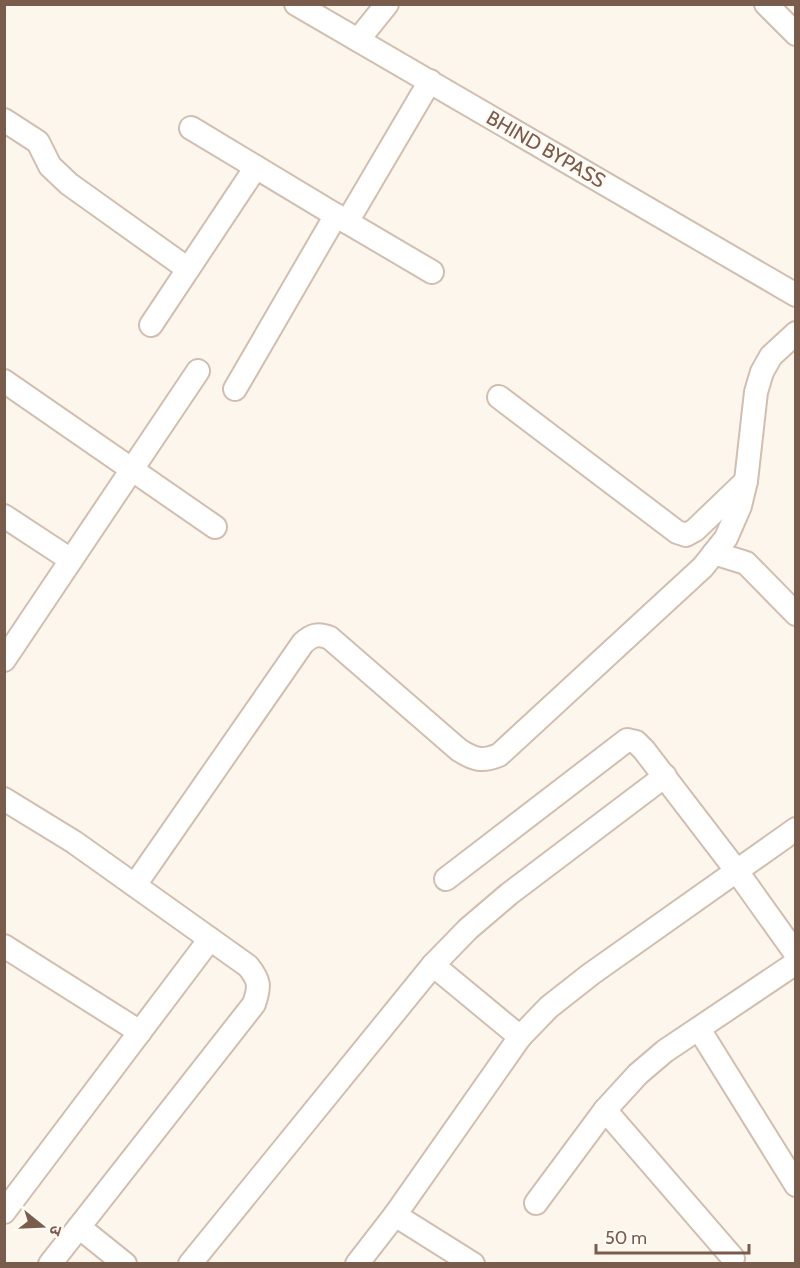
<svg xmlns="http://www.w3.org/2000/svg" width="800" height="1268" viewBox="0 0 800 1268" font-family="Cabin,'Noto Sans Devanagari',sans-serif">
<rect width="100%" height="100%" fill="#fdf6ec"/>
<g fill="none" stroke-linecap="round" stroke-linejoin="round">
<defs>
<g id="minor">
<path d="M296,4L796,295"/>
<path d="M766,4L796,34"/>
<path d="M358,40L387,4"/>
<path d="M4,120L38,142L50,166L69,184L188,269"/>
<path d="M191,128L347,222L430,81"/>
<path d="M347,222L432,272"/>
<path d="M151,325L256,167"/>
<path d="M4,381L215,527"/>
<path d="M235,389L336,215"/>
<path d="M499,397L677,532L686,535L695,530L746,481"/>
<path d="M4,516L71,560"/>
<path d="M714,553L746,563L796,614"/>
<path d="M4,660L198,371"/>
<path d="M4,799L74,842L248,966C260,981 260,986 254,1004L50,1264"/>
<path d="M446,879L627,740L636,742L644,750L736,870L796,954"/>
<path d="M135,885L303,643C312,635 318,633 330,638L459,750C475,760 482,762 499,755L703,567L726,538L740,506L746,481L756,392L762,372L771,356L796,333"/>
<path d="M4,946L140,1032"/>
<path d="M433,965L520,1037"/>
<path d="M699,1029L796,1185"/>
<path d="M605,1110L733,1258"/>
<path d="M536,1203L605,1110L638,1074L665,1051L796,963"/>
<path d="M4,1212L210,939"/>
<path d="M395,1215L473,1264"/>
<path d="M79,1227L125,1264"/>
<path d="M190,1264L433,965L468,929L509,894L665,776"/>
<path d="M357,1264L395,1215L520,1037L549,1007L591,974L796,829"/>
</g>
</defs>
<use href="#minor" stroke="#d1beb0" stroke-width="26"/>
<use href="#minor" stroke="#fff" stroke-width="22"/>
</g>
<g text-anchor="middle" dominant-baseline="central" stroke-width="5" stroke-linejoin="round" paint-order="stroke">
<g font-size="20" fill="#7a5c4d" stroke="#fffaf3">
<text transform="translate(546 149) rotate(30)">BHIND BYPASS</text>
</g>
</g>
<rect width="800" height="1268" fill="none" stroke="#7a5c4d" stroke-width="12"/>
<g transform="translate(42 1226) rotate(108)" stroke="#fffaf3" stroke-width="4.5" paint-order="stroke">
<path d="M0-4.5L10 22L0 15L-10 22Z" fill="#7a5c4d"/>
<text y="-9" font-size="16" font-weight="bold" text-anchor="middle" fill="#7a5c4d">उ</text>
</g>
<path d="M596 1244v9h153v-9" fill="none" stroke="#7a5c4d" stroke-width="3"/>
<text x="605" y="1244" font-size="18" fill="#7a5c4d" stroke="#fffaf3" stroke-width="4.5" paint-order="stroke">50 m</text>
</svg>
